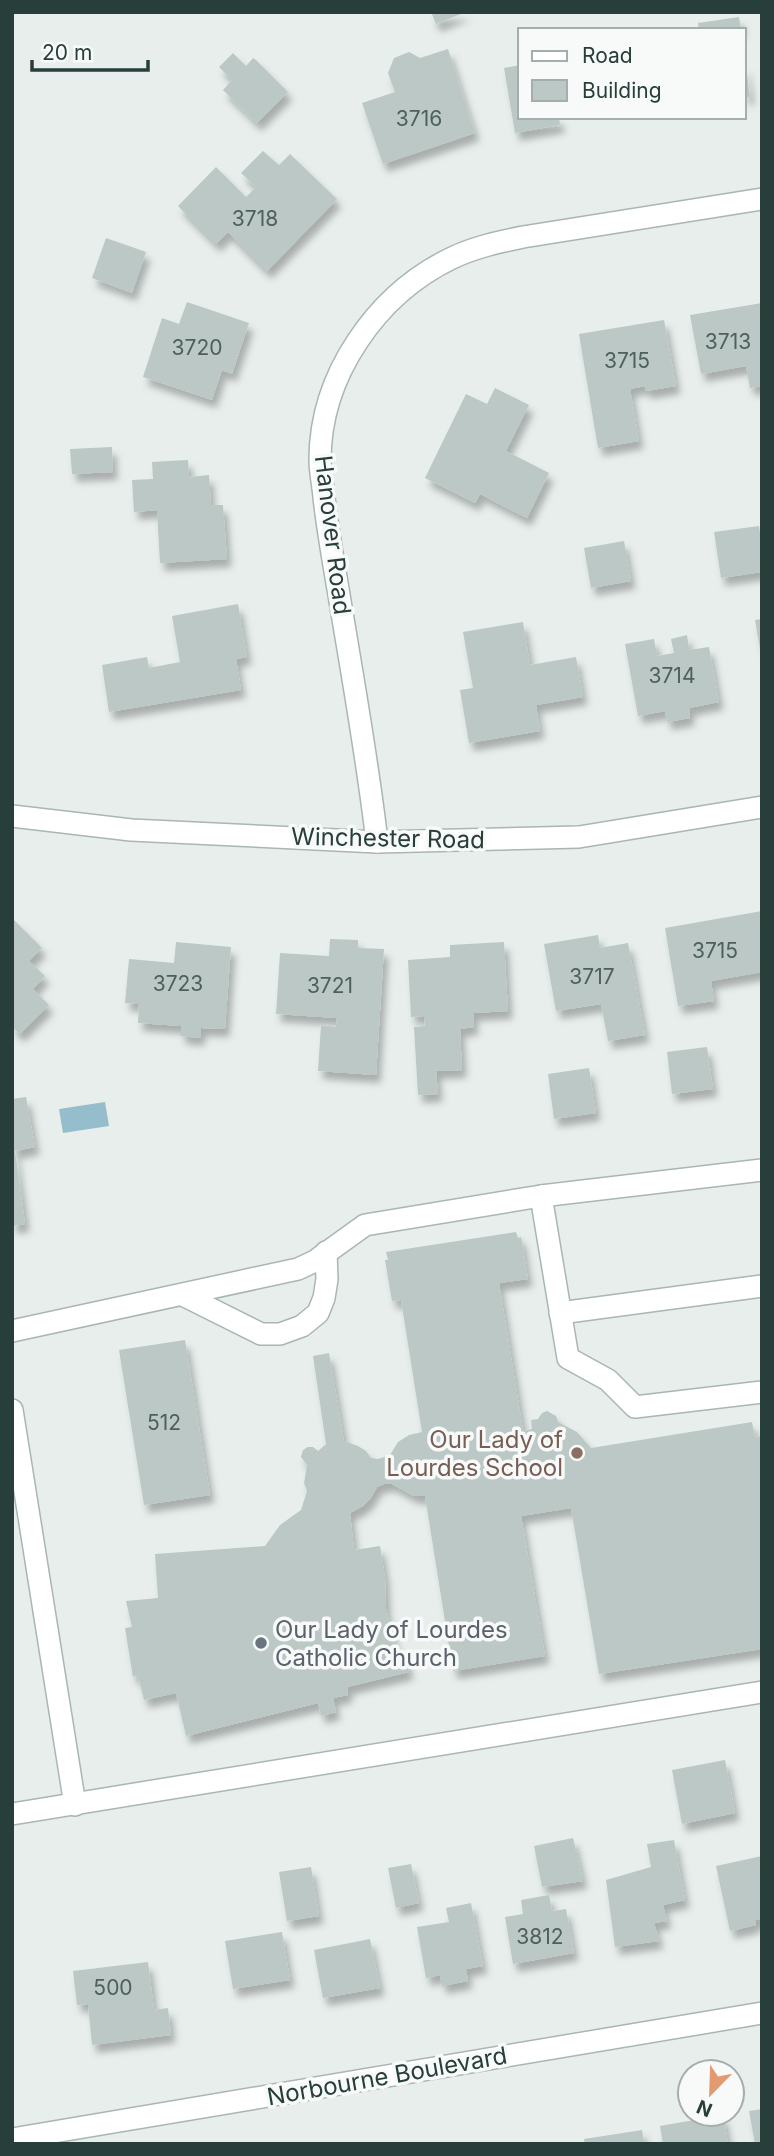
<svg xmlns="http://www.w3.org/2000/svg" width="774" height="2156" viewBox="0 0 774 2156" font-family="Inter,sans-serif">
<defs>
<filter id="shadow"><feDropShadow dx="4.5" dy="8" stdDeviation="3.5" flood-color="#0004"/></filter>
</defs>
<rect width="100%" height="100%" fill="#e7eeeb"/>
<path fill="#96bdcc" d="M105,1102L109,1126L63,1133L59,1109Z"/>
<g fill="#bcc8c5" filter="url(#shadow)">
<path d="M431,12H466L436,24Z"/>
<path d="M739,17L741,30H699L698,23Z"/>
<path d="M448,49L475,133L383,164L362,103L395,92L388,73L394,58L409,52L420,58Z"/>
<path d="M233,53L246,66L253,58L256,60L288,92L257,123L223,90L232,80L219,67Z"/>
<path d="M520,65V117H559L560,125L515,133L504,68Z"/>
<path d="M746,66L750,97H744V67Z"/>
<path d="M263,151L279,165L290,154L337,199L267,271L228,232L216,244L178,206L216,167L246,197L256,187L241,173Z"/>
<path d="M106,238L146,252L132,293L92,278Z"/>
<path d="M187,302L249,323L232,374L222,370L212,400L143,377L162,318L179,324Z"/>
<path d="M762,303V386L750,388L746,366L701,374L690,315Z"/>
<path d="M664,320L676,386L646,391L645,386L630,389L639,441L598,448L579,334Z"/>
<path d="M495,388L529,405L506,451L549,473L527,518L480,494L475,503L425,478L466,394L487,404Z"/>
<path d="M112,447L113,472L72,474L70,449Z"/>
<path d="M186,460H188L189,477L209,475L211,505H223L227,559L160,563L157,510L134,512L132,480L153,479L152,462Z"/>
<path d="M759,526L762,547V572L721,578L714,532Z"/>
<path d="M624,541L631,581L591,588L584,548Z"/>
<path d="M238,604L247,657L236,659L241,690L109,712L102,665L147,657L149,668L180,662L172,616Z"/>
<path d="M762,619V649H760L755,620Z"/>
<path d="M523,622L530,665L576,657L583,697L536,705L540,731L469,743L460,690L473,688L463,632Z"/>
<path d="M687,635L689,650L709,647L719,702L689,708L690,718L667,722L665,711L638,716L625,644L654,639L657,656L674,653L671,639Z"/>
<path d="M762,911V972L711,981L714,1001L678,1006L665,928Z"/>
<path d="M12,918L42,948L29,961L45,976L33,989L49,1005L20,1034L12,1027Z"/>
<path d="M598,935L600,948L628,943L645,1035L608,1041L601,1004L556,1011L544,944Z"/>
<path d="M330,939L358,940V948L384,949L376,1075L318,1071L321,1025L336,1027L337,1018L276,1014L280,953L329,956Z"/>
<path d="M176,942L231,947L225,1029L201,1028L200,1038L181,1036V1026L138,1023L139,1004L125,1003L129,959L174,963Z"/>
<path d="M504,942L508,1011L473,1013L474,1027L460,1029L462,1070L436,1071L438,1094L418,1095L414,1027L425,1026L424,1016L411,1017L408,960L450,957V945Z"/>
<path d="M707,1047L713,1089L672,1094L667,1052Z"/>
<path d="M589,1068L596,1113L554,1119L548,1074Z"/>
<path d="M26,1097L35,1147L15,1151L25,1224L12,1226V1099Z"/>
<path d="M516,1232L518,1238L521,1237L528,1279L499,1283L523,1431L532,1429L531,1420L538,1419L542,1413L547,1411L556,1416L558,1422L577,1432L591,1448L752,1422L755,1437L762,1436V1649L599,1674L571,1508L521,1516L545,1656L453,1671L425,1496H414L392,1484H384L377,1487L370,1499L363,1506L350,1513L354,1550L380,1546L385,1578L386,1609L397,1654L404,1652L409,1672L347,1687L348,1695L333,1698L336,1712L321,1716L318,1703L186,1736L176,1693L144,1700L138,1675L133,1677L125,1628L132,1627L126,1601L158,1598L155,1554L265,1546L280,1525L301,1510L307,1491L304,1483L307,1465L301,1457L303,1450L308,1447H313L318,1451L326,1444L313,1356L329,1353L344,1441L358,1446L366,1451L371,1458L378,1459L390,1455L398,1442L409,1435L422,1432L401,1300L392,1301L385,1260H388L386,1252Z"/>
<path d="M185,1340L210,1495L144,1505L119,1350Z"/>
<path d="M725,1760L735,1813L682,1824L672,1770Z"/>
<path d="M573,1838L583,1881L542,1887L534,1846Z"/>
<path d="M674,1840L685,1900L663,1905L667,1921L654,1923L659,1941L615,1947L606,1880L651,1867L647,1844Z"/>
<path d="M762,1856V1919L756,1920V1925L730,1931L716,1866Z"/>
<path d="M411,1864L419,1903L396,1908L388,1868Z"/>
<path d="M311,1867L319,1916L287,1921L279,1872Z"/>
<path d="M549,1895L552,1911L566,1909L574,1953L513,1964L505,1917L523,1914L521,1900Z"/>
<path d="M471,1903L483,1966L466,1969L468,1981L442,1986L440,1975L426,1978L417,1927L449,1922L446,1908Z"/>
<path d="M282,1932L290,1980L233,1989L225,1941Z"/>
<path d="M370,1939L380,1988L323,1998L314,1950Z"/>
<path d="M148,1962L154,2010L168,2008L171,2035L92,2045L88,2004L77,2005L73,1971Z"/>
<path d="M762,2109V2144H755L749,2111Z"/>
<path d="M723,2115L728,2144H663L660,2126Z"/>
<path d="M642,2130L644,2144H585L584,2139Z"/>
</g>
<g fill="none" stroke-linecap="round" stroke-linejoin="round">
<defs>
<g id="minor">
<path d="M12,816L131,830L377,842L579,837L762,807"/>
<path d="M377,842C368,763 354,685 341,607C335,570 328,534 324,497C323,485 320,472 320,460C320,375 377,294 452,258C475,247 499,242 523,237L762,199"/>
<path d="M541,1196L568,1358L608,1380L635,1407L762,1392"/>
<path d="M183,1295L261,1334H280L302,1326L318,1313L324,1298L327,1279L326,1252"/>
<path d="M560,1313L762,1286"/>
<path d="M12,1331L298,1269L315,1261L365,1225L541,1196L762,1170"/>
<path d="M12,1410L75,1805"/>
<path d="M12,1814L762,1692"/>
<path d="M12,2139L762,2013"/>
</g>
</defs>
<use href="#minor" stroke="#aab6b3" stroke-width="24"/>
<use href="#minor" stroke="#fff" stroke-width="21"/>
</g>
<circle fill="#8d6e63" stroke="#f7faf9" stroke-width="2.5" cx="577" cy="1453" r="7"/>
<circle fill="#6b7280" stroke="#f7faf9" stroke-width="2.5" cx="261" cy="1643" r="7"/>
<g text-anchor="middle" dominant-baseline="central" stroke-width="7" stroke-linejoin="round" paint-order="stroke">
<g font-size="21" fill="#4c605e">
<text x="419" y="118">3716</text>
<text x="255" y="218">3718</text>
<text x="728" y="341">3713</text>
<text x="197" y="347">3720</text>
<text x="627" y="360">3715</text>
<text x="672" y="675">3714</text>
<text x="715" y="950">3715</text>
<text x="592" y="976">3717</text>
<text x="178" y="983">3723</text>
<text x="330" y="985">3721</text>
<text x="164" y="1422">512</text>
<text x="540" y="1936">3812</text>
<text x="113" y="1987">500</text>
</g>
<g font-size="24" fill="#273e3b" stroke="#f7faf9">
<text transform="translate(333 535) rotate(83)">Hanover Road</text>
<text transform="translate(388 838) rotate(1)">Winchester Road</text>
<text transform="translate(387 2076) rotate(-10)">Norbourne Boulevard</text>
</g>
<g font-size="24" fill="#785e54" stroke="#f7faf9" text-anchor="end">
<text x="563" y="1439">Our Lady of<tspan x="563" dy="28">Lourdes School</tspan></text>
</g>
<g font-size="24" fill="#5b616d" stroke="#f7faf9" text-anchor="start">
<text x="275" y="1629">Our Lady of Lourdes<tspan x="275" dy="28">Catholic Church</tspan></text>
</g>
</g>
<rect width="774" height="2156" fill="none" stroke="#273e3b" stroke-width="28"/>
<rect x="518" y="28" width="228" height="91" fill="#f7faf9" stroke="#a4afad" stroke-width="2"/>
<rect x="532" y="51" width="35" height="10" fill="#ffffff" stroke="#a4afad" stroke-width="2"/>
<text x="582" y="63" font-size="21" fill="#273e3b">Road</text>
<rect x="532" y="80" width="35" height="21" fill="#bcc8c5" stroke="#a4afad" stroke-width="2"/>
<text x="582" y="98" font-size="21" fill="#273e3b">Building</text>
<g transform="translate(711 2093) rotate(203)"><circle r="33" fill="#f7faf9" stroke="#a4afad" stroke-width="2"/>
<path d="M0-5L12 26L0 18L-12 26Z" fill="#e39a70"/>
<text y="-10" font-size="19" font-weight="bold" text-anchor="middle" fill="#273e3b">N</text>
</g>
<path d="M32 60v10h116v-10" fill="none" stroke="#273e3b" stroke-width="3.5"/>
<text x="42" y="60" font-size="21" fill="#273e3b" stroke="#f7faf9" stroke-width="5" paint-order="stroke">20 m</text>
</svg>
